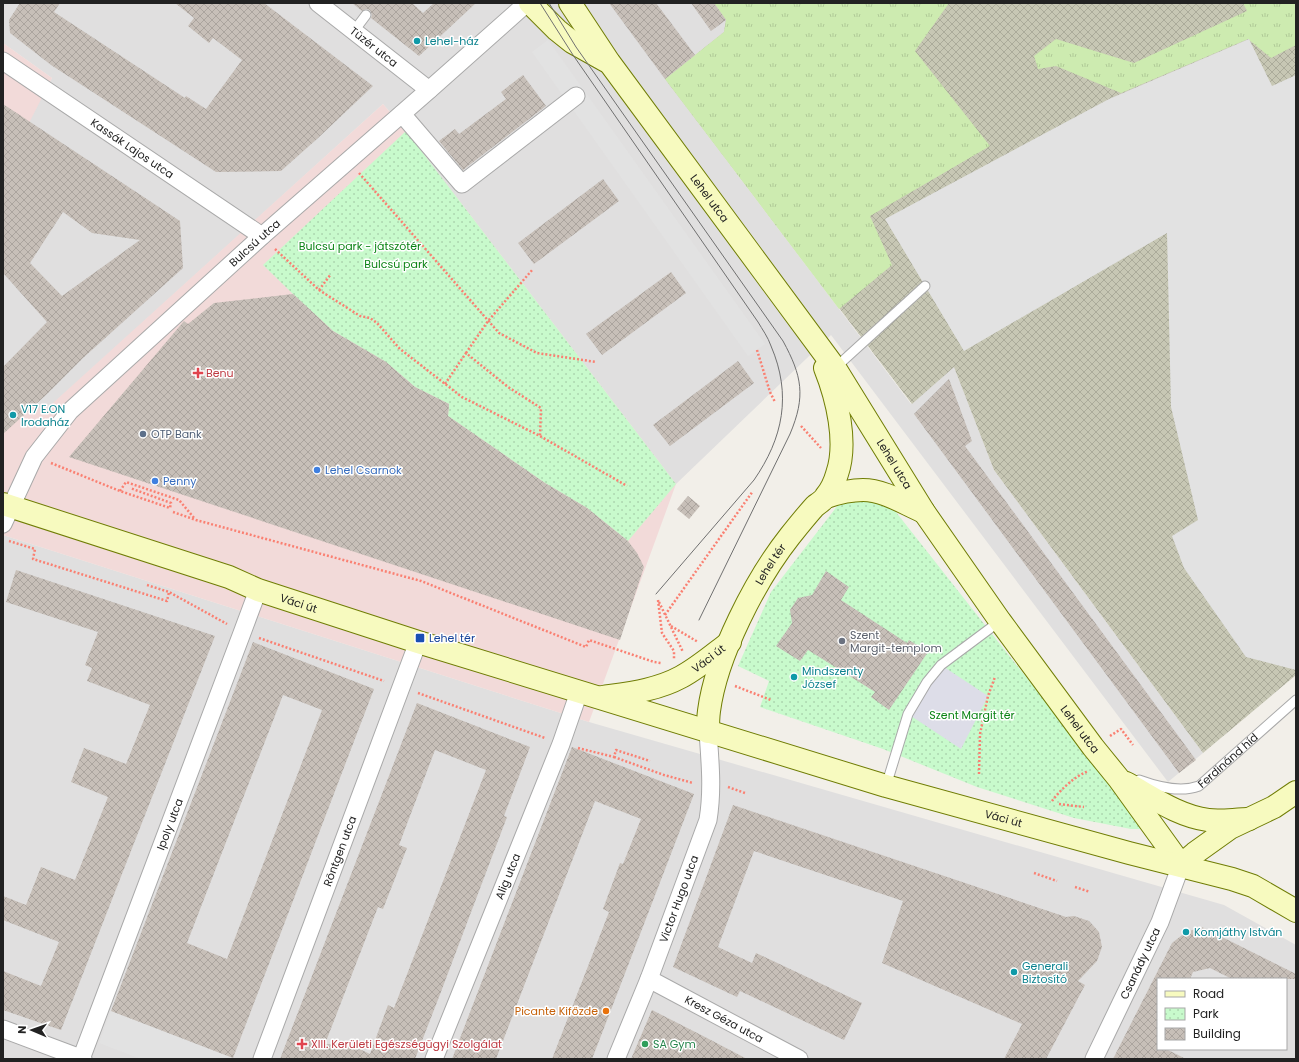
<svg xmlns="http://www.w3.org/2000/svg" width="1299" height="1062" viewBox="0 0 1299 1062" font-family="Poppins,sans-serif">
<defs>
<pattern id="construction-cross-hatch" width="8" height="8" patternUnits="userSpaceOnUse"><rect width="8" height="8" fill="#c7c7b4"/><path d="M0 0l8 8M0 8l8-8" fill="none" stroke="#abab9a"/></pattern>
<pattern id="grass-tufts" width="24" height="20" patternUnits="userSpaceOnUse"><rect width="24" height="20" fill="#cdebb0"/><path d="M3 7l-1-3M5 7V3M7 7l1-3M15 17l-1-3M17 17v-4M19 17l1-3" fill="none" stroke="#b0c997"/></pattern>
<pattern id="park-dots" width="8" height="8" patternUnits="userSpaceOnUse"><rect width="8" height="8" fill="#c8facc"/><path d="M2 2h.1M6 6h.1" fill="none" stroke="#acd6af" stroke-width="1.8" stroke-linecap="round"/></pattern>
<pattern id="building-cross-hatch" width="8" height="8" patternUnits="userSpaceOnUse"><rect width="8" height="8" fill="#c7bfb8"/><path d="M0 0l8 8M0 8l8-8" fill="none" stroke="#aba49e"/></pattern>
</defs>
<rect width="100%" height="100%" fill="#f2efe9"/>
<g fill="#e0dfdf" fill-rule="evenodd">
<path d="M3,3H714L726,20L724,32L665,79L911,404L954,366L994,470L1203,753L1168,782L831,335L676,484L406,131L383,104L43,413L3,369V164L52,78L3,43Z"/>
<path d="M3,535L589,722L1224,905L1296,945V1059H3ZM1158,979H1286V1049H1158Z"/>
</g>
<g fill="#f2dad9">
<path d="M3,43L52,78L29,123L3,164Z"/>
<path d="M383,104L406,131L676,484L589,722L3,535V369L43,412Z"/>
</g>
<path fill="url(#construction-cross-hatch)" d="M714,3H1296V675L1203,753L994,470L954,367L912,404L665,79L724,32L726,20Z"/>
<g fill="url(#grass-tufts)">
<path d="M714,3H949L915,51L990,146L870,216L892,265L839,309L665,79L724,32L726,20Z"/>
<path d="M1243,3H1296V45L1271,58L1248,39L1121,93L1056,66L1038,69L1034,56L1056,39L1134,63L1247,11Z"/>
</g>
<g fill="url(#park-dots)">
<path d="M406,131L676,484L628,541L587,508L545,483L448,416L449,404L415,387L386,362L333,331L293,294L263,265Z"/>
<path d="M865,494L892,507L1141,823L1140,829H1131L1074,818L977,787L883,749L760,707L769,681L738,666L771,592L838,505Z"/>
</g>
<g fill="#e2e2e2">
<path d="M1249,39L1272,86L1296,75V670L1246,657L1184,568L1172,536L1198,520L1171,407L1167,233L964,351L885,219L1109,99Z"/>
<path d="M548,40L765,344L748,356L532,52Z"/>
<path d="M111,1011L233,1058L232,1059H141L99,1043Z"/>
</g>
<path fill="#dddde8" d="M941,665L988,696L961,749L908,714Z"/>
<g fill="url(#building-cross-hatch)" fill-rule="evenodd">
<path d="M20,3H60L54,12L185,98L186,96L206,109L242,60L213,38L209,43L188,26L194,18L175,3H264L373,86L318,138L281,171L216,172L51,65L10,33L9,20Z"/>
<path d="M352,3H412L423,13L434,3H476L419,56L371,18L372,15L370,10L366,9L362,11Z"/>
<path d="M609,3H656L695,55L665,79Z"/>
<path d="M691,3H714L726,20L711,31Z"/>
<path d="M523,75L546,106L463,170L439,141L455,129L459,134L506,99L501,92Z"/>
<path d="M3,104L180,221L183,268L83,358L46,395L3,434V367L47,322L3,273ZM63,212L92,233L140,240L62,296L30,263Z"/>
<path d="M603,179L619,201L534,264L518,243Z"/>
<path d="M671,272L686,293L602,355L586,334Z"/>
<path d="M293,294L333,331L386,362L415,387L449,404L448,416L545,483L587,508L628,541L637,553L644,567L620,640L69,457L184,321L188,324L214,303Z"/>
<path d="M738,361L754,383L670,446L653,425Z"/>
<path d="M949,379L972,441L965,446L1196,760L1179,773L914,414Z"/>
<path d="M688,496L700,506L689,519L677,509Z"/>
<path d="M16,570L215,636L61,1030L3,1010V971L41,986L59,942L3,920V896L26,905L41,867L75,880L108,797L71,782L84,748L126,764L150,705L87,681L92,668L85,665L98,632L6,602Z"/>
<path d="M826,571L849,587L841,600L907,643L909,640L928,652L889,710L871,697L875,692L808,650L800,661L776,646L792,623L790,610L798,598L812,595Z"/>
<path d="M253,642L374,689L233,1058L111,1011ZM283,695L322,710L227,959L187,943Z"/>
<path d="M417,703L530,747L504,816L507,817L439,997L415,1059H280ZM435,750L486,770L394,1008L388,1005L370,1054L349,1044H325L378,907L383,909L407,848L399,845Z"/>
<path d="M572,747L694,794L599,1041L592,1059H552L609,912L603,909L620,863L623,864L641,819L595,801L496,1059H452Z"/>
<path d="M733,805L1066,917L1074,916L1089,921L1099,932L1102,947L1097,961L1078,981L1085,985L1046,1059H1004L1022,1024L882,963L903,901L754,851L718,947L752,963L756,953L862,1003L844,1040L740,991L737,997L673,967Z"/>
<path d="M1202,927L1296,974V979H1232L1210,968L1193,972L1190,979H1158V1049H1166L1186,1059H1113L1172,943L1186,932Z"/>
<path d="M652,1010L707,1038L747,1059H631Z"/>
</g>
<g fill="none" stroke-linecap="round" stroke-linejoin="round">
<defs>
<g id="lane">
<path d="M354,31L366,15"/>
<path d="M835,368L925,286"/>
<path id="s1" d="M1139,780C1158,787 1180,793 1199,786L1296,700"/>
<path d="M886,786L908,714L927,682L941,665L1000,621"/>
</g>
<g id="street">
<path id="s2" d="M318,3L429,90"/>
<path id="s3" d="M3,61L262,236"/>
<path d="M402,114L462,184L576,96"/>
<path id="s4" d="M3,524L34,457L70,411L262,236L429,90L527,3"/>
<path id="s5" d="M649,979L799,1059"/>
<path d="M3,1029L83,1059"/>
<path id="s6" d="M81,1059L242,633L258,590"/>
<path id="s7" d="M262,1059L418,642"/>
<path id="s8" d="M434,1059L561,744L579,692"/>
<path id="s9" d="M616,1059L649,979L708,820C713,790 710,761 708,732"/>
<path id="s10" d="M1094,1059L1160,922L1181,865"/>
</g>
<g id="secondary">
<path d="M530,3L557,30L572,42L606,61"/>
<path id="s11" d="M570,3L609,62L835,368L924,512L1000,621L1093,747L1119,779L1181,865"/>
<path d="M826,497C838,493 850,490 863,490C884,490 905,504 924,512"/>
<path id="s12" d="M3,504L229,577L258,590L418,642L886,786L1129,853L1232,879L1253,886L1296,911"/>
<path id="s13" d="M603,697C630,693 657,690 681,677C698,668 714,654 730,642"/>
<path id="s14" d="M708,732C708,725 708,718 709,711C716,656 756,579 790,536C798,526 806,516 815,506C819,503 824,500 826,496C831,490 835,481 837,474C848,443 837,398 825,368"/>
<path d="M1126,783C1152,797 1178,816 1208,820C1221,822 1235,819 1249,819"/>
<path d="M1181,865L1195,853L1230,828L1274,807L1296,792"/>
</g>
</defs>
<use href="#lane" stroke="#a9a9a9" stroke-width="11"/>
<use href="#street" stroke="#a9a9a9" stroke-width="19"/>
<use href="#secondary" stroke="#707d05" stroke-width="24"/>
<g stroke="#fa8072" stroke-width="2.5" stroke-dasharray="2 2" stroke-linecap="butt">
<path d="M359,173L499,333L537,353L596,362"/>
<path d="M275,249L319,290L360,316L370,318L377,323L400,349L462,397L540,436L627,486"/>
<path d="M319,290L331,274"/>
<path d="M757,350L770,392L775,402"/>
<path d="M466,353L488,321L533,269"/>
<path d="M445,384L466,353L508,387L541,408L540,436"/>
<path d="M801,426L821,448"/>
<path d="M51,463L120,491L170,508L171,503L130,488"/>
<path d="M120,491L126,482L179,500L195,519"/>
<path d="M173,512L196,520L421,581L586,647L589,640L654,662L661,663"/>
<path d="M9,541L35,549L33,559L167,601L169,592L227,624"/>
<path d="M147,585L169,592"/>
<path d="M658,600L662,633L674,651V659"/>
<path d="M659,602L683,652"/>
<path d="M665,615L753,491"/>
<path d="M671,626L698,642"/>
<path d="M259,638L384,681"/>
<path d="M735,686L771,700"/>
<path d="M418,693L545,738"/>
<path d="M1110,736L1121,729L1133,745"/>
<path d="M578,748L614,757L616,750L650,761"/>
<path d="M614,757L664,775L693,783"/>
<path d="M979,774L980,734L988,696L995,677"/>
<path d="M728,787L745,793"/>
<path d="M1052,801C1061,789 1074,777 1088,771"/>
<path d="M1059,804L1084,807"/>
<path d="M1034,873L1057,881"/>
<path d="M1075,887L1090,892"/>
</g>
<use href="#lane" stroke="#fff" stroke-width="9"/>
<use href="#street" stroke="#fff" stroke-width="17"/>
<use href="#secondary" stroke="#f7fabf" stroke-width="22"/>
<g stroke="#707070" stroke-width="1">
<path d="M540,3L573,55L758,322C762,329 768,337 771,346C792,395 783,438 754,480L656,594"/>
<path d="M549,3L576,47L783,341C802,376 806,396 790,434L699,620"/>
</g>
</g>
<g fill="#0f9aa8" stroke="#fff" stroke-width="1.5">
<circle cx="417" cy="41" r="4"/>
<circle cx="13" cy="415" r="4"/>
<circle cx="794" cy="677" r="4"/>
<circle cx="1186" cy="932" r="4"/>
<circle cx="1014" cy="972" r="4"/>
</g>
<g fill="#e0444e" stroke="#fff" stroke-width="1.5">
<path d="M196 367h4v4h4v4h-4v4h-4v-4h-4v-4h4z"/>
<path d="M300 1038h4v4h4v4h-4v4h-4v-4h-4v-4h4z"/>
</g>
<circle fill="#5c6f8a" stroke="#fff" stroke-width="1.5" cx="143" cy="434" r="4"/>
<g fill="#3f7fe0" stroke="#fff" stroke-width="1.5">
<circle cx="317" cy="470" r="4"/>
<circle cx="155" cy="481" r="4"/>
</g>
<rect fill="#1a4fb4" stroke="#fff" stroke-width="1.5" x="415" y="633" width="10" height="10" rx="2"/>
<circle fill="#6b7280" stroke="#fff" stroke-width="1.5" cx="842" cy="641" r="4"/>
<circle fill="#e8710a" stroke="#fff" stroke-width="1.5" cx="606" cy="1011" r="4"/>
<circle fill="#2e9e5b" stroke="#fff" stroke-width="1.5" cx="645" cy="1044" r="4"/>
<g text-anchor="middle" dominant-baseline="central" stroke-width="3" stroke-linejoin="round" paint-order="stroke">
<g font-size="11" fill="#0d838f" stroke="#fff" text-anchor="start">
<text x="425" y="41">Lehel-ház</text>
<text x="21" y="409">V17 E.ON<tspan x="21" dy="13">Irodaház</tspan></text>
<text x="802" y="671">Mindszenty<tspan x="802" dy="13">József</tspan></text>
<text x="1194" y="932">Komjáthy István</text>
<text x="1022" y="966">Generali<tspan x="1022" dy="13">Biztosító</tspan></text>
</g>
<g font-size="11" fill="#222" stroke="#fff">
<text stroke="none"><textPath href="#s2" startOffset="71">Tüzér utca</textPath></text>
<text stroke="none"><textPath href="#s3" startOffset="156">Kassák Lajos utca</textPath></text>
<text stroke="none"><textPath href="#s11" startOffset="240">Lehel utca</textPath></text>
<text stroke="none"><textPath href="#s4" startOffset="382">Bulcsú utca</textPath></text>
<text stroke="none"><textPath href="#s11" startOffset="564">Lehel utca</textPath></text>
<text stroke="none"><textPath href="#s14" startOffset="181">Lehel tér</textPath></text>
<text stroke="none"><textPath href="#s12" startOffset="312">Váci út</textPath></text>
<text stroke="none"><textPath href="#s13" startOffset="114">Váci út</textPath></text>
<text stroke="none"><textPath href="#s11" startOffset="888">Lehel utca</textPath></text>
<text stroke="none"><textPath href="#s1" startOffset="100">Ferdinánd híd</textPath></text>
<text stroke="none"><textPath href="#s12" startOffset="1049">Váci út</textPath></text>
<text stroke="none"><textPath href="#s6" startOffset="251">Ipoly utca</textPath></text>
<text stroke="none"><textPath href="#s7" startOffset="222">Röntgen utca</textPath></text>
<text stroke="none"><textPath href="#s8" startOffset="197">Alig utca</textPath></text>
<text stroke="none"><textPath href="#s9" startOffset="172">Victor Hugo utca</textPath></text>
<text stroke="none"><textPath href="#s10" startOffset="106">Csanády utca</textPath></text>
<text stroke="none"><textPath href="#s5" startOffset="85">Kresz Géza utca</textPath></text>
</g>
<g font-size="11" fill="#0c8416" stroke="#fff">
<text x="360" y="246">Bulcsú park - játszótér</text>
<text x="396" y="264">Bulcsú park</text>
<text x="972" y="715">Szent Margit tér</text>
</g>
<g font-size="11" fill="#be3a42" stroke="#fff" text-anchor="start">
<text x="206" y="373">Benu</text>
<text x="311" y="1044">XIII. Kerületi Egészségügyi Szolgálat</text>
</g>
<g font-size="11" fill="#4e5e75" stroke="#fff" text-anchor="start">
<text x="151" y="434">OTP Bank</text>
</g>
<g font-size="11" fill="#366cbe" stroke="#fff" text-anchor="start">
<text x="325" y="470">Lehel Csarnok</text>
<text x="163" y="481">Penny</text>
</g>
<g font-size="11" fill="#5b616d" stroke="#fff" text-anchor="start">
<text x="850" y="635">Szent<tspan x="850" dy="13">Margit-templom</tspan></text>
</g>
<g font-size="11" fill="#164399" stroke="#fff" text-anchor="start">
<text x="429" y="638">Lehel tér</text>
</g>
<g font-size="11" fill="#c56008" stroke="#fff" text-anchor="end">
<text x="598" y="1011">Picante Kifőzde</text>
</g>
<g font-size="11" fill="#27864d" stroke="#fff" text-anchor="start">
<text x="653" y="1044">SA Gym</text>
</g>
</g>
<rect width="1299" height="1062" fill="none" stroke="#222222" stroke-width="8"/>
<rect x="1157" y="978" width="130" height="72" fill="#ffffff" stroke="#a7a7a7"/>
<rect x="1165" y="991" width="20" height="6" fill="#f7fabf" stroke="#a7a7a7"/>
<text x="1193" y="998" font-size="12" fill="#222222">Road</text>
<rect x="1165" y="1008" width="20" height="12" fill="url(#park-dots)" stroke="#a7a7a7"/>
<text x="1193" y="1018" font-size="12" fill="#222222">Park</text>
<rect x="1165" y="1028" width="20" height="12" fill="url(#building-cross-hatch)" stroke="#a7a7a7"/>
<text x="1193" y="1038" font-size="12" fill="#222222">Building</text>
<g transform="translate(32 1030) rotate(272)" stroke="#ffffff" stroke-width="3" paint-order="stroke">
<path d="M0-3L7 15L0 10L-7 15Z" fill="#222222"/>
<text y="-6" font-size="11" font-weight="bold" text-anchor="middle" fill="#222222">N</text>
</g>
</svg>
